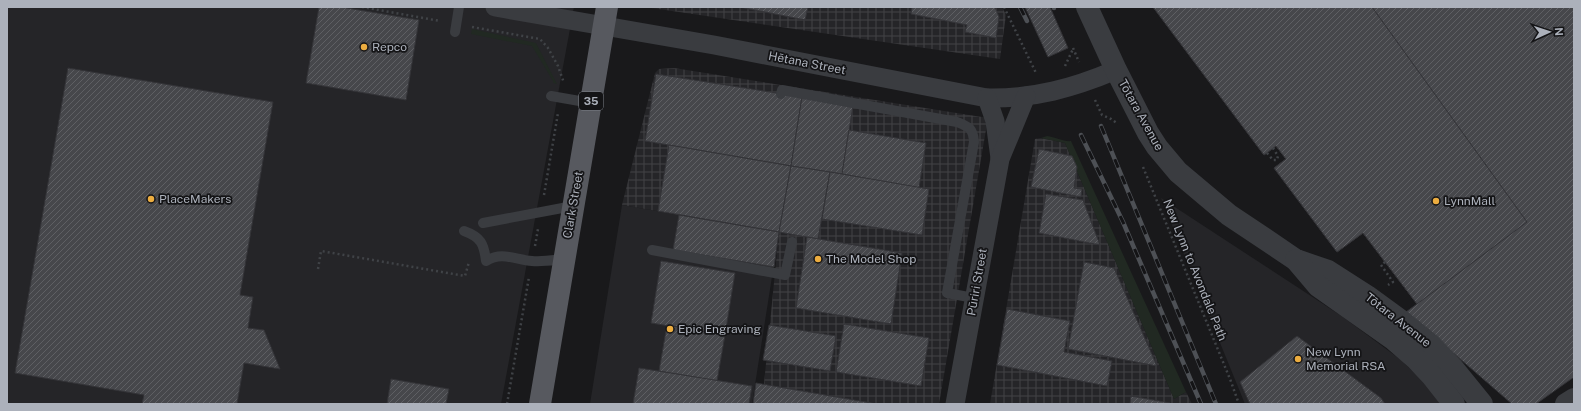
<svg xmlns="http://www.w3.org/2000/svg" width="1581" height="411" viewBox="0 0 1581 411" font-family="'Public Sans',sans-serif">
<defs>
<pattern id="industrial-grid" width="8" height="8" patternUnits="userSpaceOnUse"><rect width="8" height="8" fill="#252528"/><path d="M0 4h8M4 0v8" fill="none" stroke="#424245"/></pattern>
<pattern id="building-hatch" width="6" height="6" patternUnits="userSpaceOnUse"><rect width="6" height="6" fill="#46474b"/><path d="M-1 1l2-2M0 6l6-6M5 7l2-2" fill="none" stroke="#5e5f63"/></pattern>
</defs>
<rect width="100%" height="100%" fill="#19191b"/>
<g fill="#252528">
<path d="M7,7H574L501,404H7Z"/>
<path d="M1161,198L1343,317L1401,360L1429,387L1441,404H1245Z"/>
<path d="M622,205L779,232L752,404H590Z"/>
</g>
<g fill="url(#industrial-grid)">
<path d="M645,7H1002L1006,15L1000,59Z"/>
<path d="M674,68L988,118L939,404H762L779,232L622,205L655,73L659,69Z"/>
<path d="M1041,138L1065,143L1174,399L1186,392L1192,404H990L1035,139Z"/>
</g>
<g fill="#212922">
<path d="M472,29L536,43L557,84L553,83V81L532,46L471,34Z"/>
<path d="M1047,136C1055,137 1065,142 1071,141L1186,392L1174,399L1065,143L1041,138Z"/>
</g>
<g fill="url(#building-hatch)" stroke="#333337">
<path d="M319,7H341L419,20L406,100L306,83Z"/>
<path d="M739,7H808L805,20Z"/>
<path d="M912,7H995L999,17L996,38L965,32L967,25L911,14Z"/>
<path d="M1025,7H1050L1068,48L1048,57Z"/>
<path d="M1153,7H1574V377L1536,404H1512L1406,312L1417,304L1363,233L1337,252L1274,168L1286,159L1276,146L1264,155Z"/>
<path d="M1153,7H1372L1527,222L1417,304L1363,233L1337,252L1274,168L1286,159L1276,146L1264,155Z"/>
<path d="M68,68L273,102L240,295L253,297L248,328L264,330L280,369L244,363L237,404H142L144,395L15,373Z"/>
<path d="M656,74L802,97L791,166L645,141Z"/>
<path d="M802,97L853,106L842,174L791,166Z"/>
<path d="M849,130L926,143L919,188L842,174Z"/>
<path d="M669,145L791,166L779,232L658,211Z"/>
<path d="M1039,149L1072,156L1077,167L1074,188L1082,189L1081,197L1031,187Z"/>
<path d="M791,166L830,172L818,239L779,232Z"/>
<path d="M830,172L929,189L922,235L822,219Z"/>
<path d="M1046,194L1083,200L1100,245L1039,233Z"/>
<path d="M679,215L779,232L774,267L673,250Z"/>
<path d="M807,237L902,253L891,324L796,308Z"/>
<path d="M661,261L735,273L725,335L651,323Z"/>
<path d="M1084,262L1114,268L1157,366L1068,349Z"/>
<path d="M1007,309L1070,321L1064,352L1112,361L1107,386L997,365Z"/>
<path d="M844,324L929,338L921,386L836,372Z"/>
<path d="M667,325L725,335L717,381L659,371Z"/>
<path d="M769,325L836,336L830,371L763,360Z"/>
<path d="M1297,336L1381,398L1385,404H1250L1240,382Z"/>
<path d="M639,368L752,386L749,404H633Z"/>
<path d="M391,379L449,389L446,404H387Z"/>
<path d="M756,383L877,404H753Z"/>
<path d="M1131,396L1170,403L1171,404H1130Z"/>
</g>
<g fill="none" stroke-linecap="round" stroke-linejoin="round">
<g stroke="#404347" stroke-width="2.5" stroke-dasharray="2 3" stroke-linecap="butt">
<path d="M362,7L440,21"/>
<path d="M1004,7L1036,73"/>
<path d="M472,27L540,39L548,48L558,66L564,83"/>
<path d="M1073,48L1079,62"/>
<path d="M1065,66L1073,49"/>
<path d="M1095,100L1102,115L1111,119L1118,124"/>
<path d="M1267,153L1273,160H1277L1278,156L1273,148"/>
<path d="M1143,167L1230,379L1239,404"/>
<path d="M544,195L558,113"/>
<path d="M535,246L538,229"/>
<path d="M1385,262L1381,265L1393,282L1388,285"/>
<path d="M318,269L321,251L465,276L469,262"/>
<path d="M507,404L529,277"/>
</g>
<g stroke="#3a3c40" stroke-width="10">
<path d="M455,32L459,7"/>
<path d="M781,94L782,90L957,122C969,127 973,128 974,142L947,293L974,298"/>
<path d="M551,96L591,103"/>
<path d="M483,223L573,206"/>
<path d="M464,231C481,237 484,244 486,261C502,251 516,260 532,261C543,262 554,260 564,259"/>
<path d="M652,250L785,275L792,242"/>
</g>
<g stroke="#3a3c40" stroke-width="19">
<path d="M495,7L714,45L987,98C1034,99 1073,88 1116,70"/>
<path d="M987,98L995,121L1000,158"/>
<path d="M955,404L1000,159L1026,96"/>
</g>
<g stroke="#3a3c40" stroke-width="22">
<path d="M1087,7L1116,70L1148,133L1157,147L1178,172L1229,215L1265,239L1296,260L1328,271L1367,296L1404,323L1431,345L1452,367L1482,404"/>
<path d="M1296,260L1318,286L1393,339L1416,359L1432,376L1454,404"/>
<path d="M1566,404L1574,399"/>
</g>
<path stroke="#57595f" stroke-width="22" d="M540,404L607,7"/>
<defs>
<g id="rail">
<path d="M1020,7L1027,21"/>
<path d="M1054,7V8"/>
<path d="M1101,126L1216,404"/>
<path d="M1081,135L1123,222L1201,404"/>
</g>
</defs>
<use href="#rail" stroke="#4d5055" stroke-width="4.5"/>
<use href="#rail" stroke="#141416" stroke-width="3" stroke-dasharray="9" stroke-linecap="butt"/>
</g>
<g fill="#ecad40" stroke="#141416" stroke-width="1.5">
<circle cx="364" cy="47" r="4"/>
<circle cx="151" cy="199" r="4"/>
<circle cx="1436" cy="201" r="4"/>
<circle cx="818" cy="259" r="4"/>
<circle cx="670" cy="329" r="4"/>
<circle cx="1298" cy="359" r="4"/>
</g>
<g text-anchor="middle" dominant-baseline="central" stroke-width="3.5" stroke-linejoin="round" paint-order="stroke">
<rect fill="#141416" stroke="#7e828a" stroke-width="1" x="579" y="92" width="24" height="18" rx="3"/>
<g font-size="11" font-weight="bold" fill="#acb1bb">
<text x="591" y="101">35</text>
</g>
<g font-size="12" fill="#acb1bb" stroke="#141416" text-anchor="start">
<text x="372" y="47">Repco</text>
<text x="159" y="199">PlaceMakers</text>
<text x="1444" y="201">LynnMall</text>
<text x="826" y="259">The Model Shop</text>
<text x="678" y="329">Epic Engraving</text>
<text x="1306" y="352">New Lynn<tspan x="1306" dy="14">Memorial RSA</tspan></text>
</g>
<g font-size="12" fill="#acb1bb" stroke="#141416">
<text transform="translate(807 63) rotate(11)">Hētana Street</text>
<text transform="translate(1141 115) rotate(61)">Tōtara Avenue</text>
<text transform="translate(573 205) rotate(-80)">Clark Street</text>
<text transform="translate(1195 270) rotate(68)">New Lynn to Avondale Path</text>
<text transform="translate(977 282) rotate(-80)">Pūriri Street</text>
<text transform="translate(1398 320) rotate(38)">Tōtara Avenue</text>
</g>
</g>
<rect width="1581" height="411" fill="none" stroke="#acb1bb" stroke-width="16"/>
<g transform="translate(1549 32) rotate(87)" stroke="#141416" stroke-width="3" paint-order="stroke">
<path d="M0-3L7 15L0 10L-7 15Z" fill="#acb1bb"/>
<text y="-6" font-size="11" font-weight="bold" text-anchor="middle" fill="#acb1bb">N</text>
</g>
</svg>
